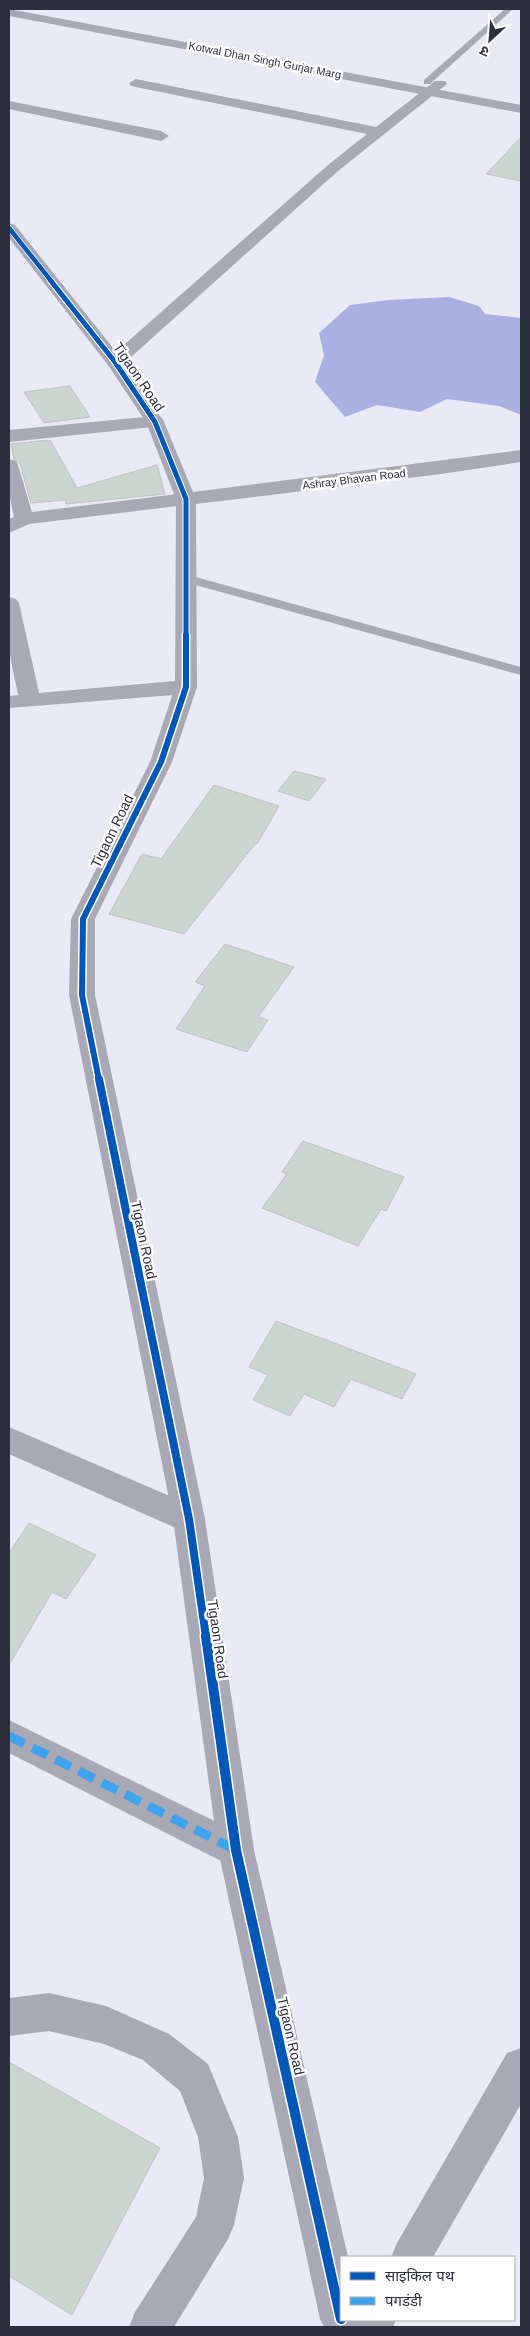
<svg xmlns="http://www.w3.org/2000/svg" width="530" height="2336" viewBox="0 0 530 2336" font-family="Helvetica,'Noto Sans Devanagari',sans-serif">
<rect width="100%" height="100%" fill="#e9eaf5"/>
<path fill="#aab0e2" d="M449,297L479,306L485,314L521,318V415L499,406L447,399L420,412L377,405L345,417L315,382L324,355L319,333L350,305L388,300Z"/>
<g fill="#cbd6d0" stroke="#bfc4c4">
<path d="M521,137V181L486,174Z"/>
<path d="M70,386L90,417L44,423L24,392Z"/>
<path d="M50,440L77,488L157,465L165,494L66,504V500L31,503L20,464L14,459L11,444Z"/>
<path d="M294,771L326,779L309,801L278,791Z"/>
<path d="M214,785L279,806L257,844H255L184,934L109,914L142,854L161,859Z"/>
<path d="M225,944L294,967L258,1017L268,1020L247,1052L176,1029L205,986L195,982Z"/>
<path d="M303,1141L404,1177L386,1211L381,1209L358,1246L262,1208L287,1174L282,1172Z"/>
<path d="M276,1321L416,1374L402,1399L351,1379L334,1407L304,1394L290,1416L253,1400L268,1375L249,1367Z"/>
<path d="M29,1523L96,1555L66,1599L52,1592L9,1665V1553Z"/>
<path d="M9,2062L160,2148L72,2315L9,2276Z"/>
</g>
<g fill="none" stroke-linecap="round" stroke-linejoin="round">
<g fill="#a8a9b4" fill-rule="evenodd">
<path d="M505,9H513L430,84H424V80Z"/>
<path d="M185,574L521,667V675L181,581L179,578Z"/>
</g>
<g fill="#a8a9b4" fill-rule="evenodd">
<path d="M136,79L376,127L435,81H445L447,84L338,171L121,366H109L106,362L109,358L328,165L367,134L131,86L129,83Z"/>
<path d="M9,101L161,131L169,136L161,141L9,109Z"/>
<path d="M155,416L162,418L164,422L162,426L9,442V430Z"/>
<path d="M9,459L16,461L18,465L32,512L186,493L193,495L196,499L193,503L186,505L29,524L9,533V519L14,517L9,493Z"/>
<path d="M9,597L16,599L19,603L39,693L186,680L194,682L197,687L194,692L186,694L9,708V696L18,695L9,651Z"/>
<path d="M9,1427L200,1509L205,1519L200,1529L189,1533L178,1529L9,1454Z"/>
<path d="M9,1720L249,1838L254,1850L249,1862L236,1867L223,1862L9,1753Z"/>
<path d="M49,1993L106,2006L169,2034L208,2064L238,2137L244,2178L234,2225L228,2239L174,2327H129L135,2312L196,2217L204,2178L198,2137L180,2091L143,2060L104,2044L49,2031L9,2036V1998Z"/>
<path d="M521,2048V2104L433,2257H391L397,2243L507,2053Z"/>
<path d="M353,2320H396L393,2327H350Z"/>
</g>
<g fill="#a8a9b4" fill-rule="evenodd">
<path d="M9,9L521,105V113L9,16Z"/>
<path d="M9,223L15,225L121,358L164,422L193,492L521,450V462L441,474L196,504L197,687L172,762L95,919V995L205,1519L254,1850L348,2257H341V2320H361L358,2327H324L320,2319L218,1850L173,1519L69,995L71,919L150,762L175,687L176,499L146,422L108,365L9,238Z"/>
</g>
<path stroke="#3ea3ec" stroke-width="9" stroke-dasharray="17 9" stroke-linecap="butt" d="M9,1736L236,1850"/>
<defs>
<path id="cycleway-far4" d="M9,228L52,282"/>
<path id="cycleway-far3" d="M51,281L115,362L155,422L186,499V636"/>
<path id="cycleway-far2" d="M99,1080L82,995L83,919L161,762L186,687V635"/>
<path id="cycleway-far1" d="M99,1079L189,1519L206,1637"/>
<path id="cycleway" d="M206,1636L236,1850L341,2319"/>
</defs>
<use href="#cycleway-far4" stroke="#fff" stroke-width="6"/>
<use href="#cycleway-far3" stroke="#fff" stroke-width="7"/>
<use href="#cycleway-far2" stroke="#fff" stroke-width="9"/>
<use href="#cycleway-far1" stroke="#fff" stroke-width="11"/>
<use href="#cycleway" stroke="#fff" stroke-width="13"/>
<use href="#cycleway-far4" stroke="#0057b8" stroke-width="4.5"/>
<use href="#cycleway-far3" stroke="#0057b8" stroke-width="5"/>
<use href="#cycleway-far2" stroke="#0057b8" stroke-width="6"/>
<use href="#cycleway-far1" stroke="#0057b8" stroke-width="8"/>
<use href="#cycleway" stroke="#0057b8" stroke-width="10"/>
</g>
<g text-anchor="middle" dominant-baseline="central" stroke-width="5" stroke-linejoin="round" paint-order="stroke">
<g font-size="11" fill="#2d2f3c" stroke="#fff">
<text transform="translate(265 60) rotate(11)">Kotwal Dhan Singh Gurjar Marg</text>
<text transform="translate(354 479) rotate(-7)">Ashray Bhavan Road</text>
</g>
<g font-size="14" fill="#2d2f3c" stroke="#fff">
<text transform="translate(139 377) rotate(56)">Tigaon Road</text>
<text transform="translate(112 831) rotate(-64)">Tigaon Road</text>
<text transform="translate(144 1240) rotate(78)">Tigaon Road</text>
<text transform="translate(218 1639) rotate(82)">Tigaon Road</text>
<text transform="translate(291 2036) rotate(77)">Tigaon Road</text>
</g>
</g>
<rect width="530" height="2336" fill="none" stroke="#2d2f3c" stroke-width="20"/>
<rect x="340" y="2256" width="175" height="65" fill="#ffffff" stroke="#abacb1"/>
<rect x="350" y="2272" width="25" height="8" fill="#0057b8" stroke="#abacb1"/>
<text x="385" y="2281" font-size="15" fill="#2d2f3c">साइकिल पथ</text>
<rect x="350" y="2297" width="25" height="8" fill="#3ea3ec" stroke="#abacb1"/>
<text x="385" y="2306" font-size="15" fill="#2d2f3c">पगडंडी</text>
<g transform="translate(490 40) rotate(206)" stroke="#ffffff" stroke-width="4" paint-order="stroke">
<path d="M0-4L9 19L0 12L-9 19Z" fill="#2d2f3c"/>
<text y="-8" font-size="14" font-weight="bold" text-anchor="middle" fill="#2d2f3c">उ</text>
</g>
</svg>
